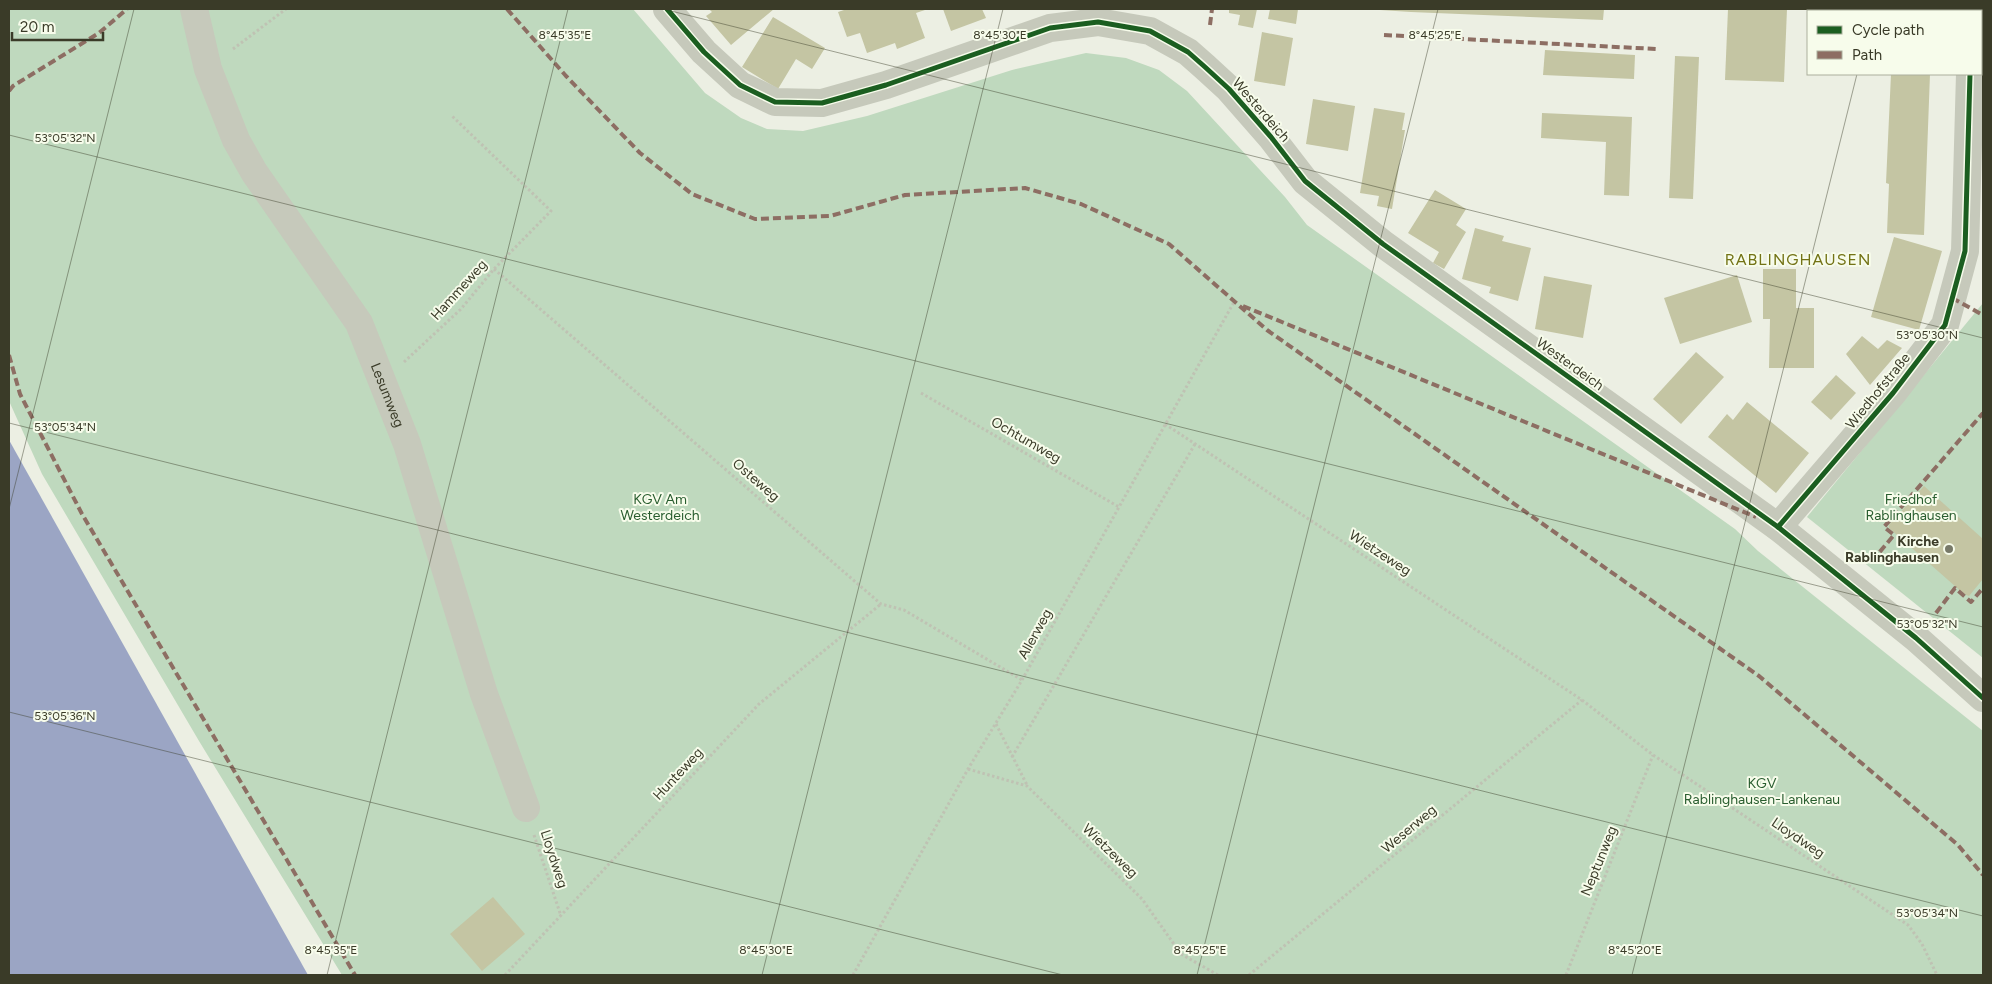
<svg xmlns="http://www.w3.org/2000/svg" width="1992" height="984" viewBox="0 0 1992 984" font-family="Figtree,sans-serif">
<rect width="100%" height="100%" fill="#ecefe3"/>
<g fill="#bfd9be">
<path d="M9,9H633L705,93L741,118L767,129L803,131L867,116L1012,70L1086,53L1126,58L1159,70L1187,91L1285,197L1307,225L1735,529L1758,551L1983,731V975H342L199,741L42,474L9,401Z"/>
<path d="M1983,303V658L1807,517Z"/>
</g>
<path fill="#9ba5c4" d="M9,440L308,975H9Z"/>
<g fill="#c4c5a3">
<path d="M709,9H774L731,45L706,16L712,12Z"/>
<path d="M847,9H928L916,13L925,38L897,49L895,43L867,53L860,33L847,37L838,12Z"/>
<path d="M943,9H982L986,18L951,31Z"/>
<path d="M1229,9H1257L1253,28L1238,25L1240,15L1229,13Z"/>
<path d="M1270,9H1298L1296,24L1268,19Z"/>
<path d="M1380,9H1604L1603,20L1411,12L1380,10Z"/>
<path d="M1728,9H1787L1784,82L1725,80Z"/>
<path d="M1896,9H1937L1936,11H1896Z"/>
<path d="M773,17L825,48L812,69L796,59L778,89L742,67Z"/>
<path d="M1262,32L1293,38L1285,86L1254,81Z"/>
<path d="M1545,50L1635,55L1634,79L1543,75Z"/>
<path d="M1675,56L1699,57L1693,199L1669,198Z"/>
<path d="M1891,74H1930L1924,235L1887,233L1889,184L1886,183Z"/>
<path d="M1313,99L1355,106L1348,151L1306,144Z"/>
<path d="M1374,108L1405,113L1402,130H1405L1392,209L1377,206L1379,196L1360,193Z"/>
<path d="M1542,113L1632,117L1629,196L1604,195L1606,142L1541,138Z"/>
<path d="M1435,190L1466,209L1456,225L1466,232L1444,269L1433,263L1439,252L1408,233Z"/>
<path d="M1475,228L1504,236L1502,241L1531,248L1518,301L1489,293L1491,287L1462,279Z"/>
<path d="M1894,237L1942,251L1919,330L1871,317Z"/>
<path d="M1763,269H1796V308H1814V368H1769L1770,319H1763Z"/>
<path d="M1737,275L1752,322L1680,344L1664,298Z"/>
<path d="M1544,276L1592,285L1583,338L1535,329Z"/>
<path d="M1862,336L1878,349L1887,340L1902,348L1870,385L1846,354Z"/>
<path d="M1696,352L1724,377L1681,424L1653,399Z"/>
<path d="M1836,375L1856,393L1831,420L1811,402Z"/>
<path d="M1747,402L1809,453L1776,493L1708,437L1727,414L1733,420Z"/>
<path d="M1924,486L1983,539V579L1969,596L1964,594L1889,528V525Z"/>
<path d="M493,897L525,934L482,971L450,934Z"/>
</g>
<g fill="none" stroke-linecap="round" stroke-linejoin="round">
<g stroke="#bfc2b3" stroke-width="3" stroke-dasharray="2.5 2.5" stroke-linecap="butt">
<path d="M233,49L286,9"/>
<path d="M494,269L881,604L904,610L1022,680"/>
<path d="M404,362L461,309L494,269L551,211L452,116"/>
<path d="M921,393L1119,507"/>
<path d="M1165,424L1582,700L1653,755L1908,925L1922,944L1937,975"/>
<path d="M996,724L1027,785"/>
<path d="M1012,757L1195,444"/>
<path d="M968,769L1027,786L1142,899L1181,954L1218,975"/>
<path d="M534,835L561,916"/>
<path d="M505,975L759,704L881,604"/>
<path d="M853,975L968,769L1022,680L1234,302"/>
<path d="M1249,975L1582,700"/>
<path d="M1566,975L1653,755"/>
</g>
<g stroke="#c6c9bb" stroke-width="28">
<path id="s1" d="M194,9L208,69L236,140L254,172L359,323L407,444L484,694L526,808"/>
<path d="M667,9L704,52L740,85L775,102L822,103L886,85L1050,28L1098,22L1150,31L1188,52L1205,67L1229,89L1271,137L1305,181L1383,244L1778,527L1916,638L1983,698"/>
<path d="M1972,11V9"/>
<path d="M1778,527L1893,393L1945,325L1965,251L1970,74"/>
</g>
<g stroke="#8d6e63" stroke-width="4" stroke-dasharray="8 4" stroke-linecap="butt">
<path d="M507,9L566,76L640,153L692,194L755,219L830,216L905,195L1025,188L1081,204L1169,244L1267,330L1759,676L1958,845L1983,875"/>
<path d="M1210,25L1212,9"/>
<path d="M1384,35L1656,49"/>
<path d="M9,91L13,86L99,33L127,9"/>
<path d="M1952,298L1983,315"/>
<path d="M1243,306L1756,517"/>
<path d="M9,355L20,394L82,514L355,975"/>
<path d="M1872,561L1894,535L1884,527L1983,413"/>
<path d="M1936,613L1955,588L1971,602L1983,588"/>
</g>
<defs>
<g id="cycleway">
<path d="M667,9L704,52L740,85L775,102L822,103L886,85L1050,28L1098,22L1150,31L1188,52L1205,67L1229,89L1271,137L1305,181L1383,244L1778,527L1916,638L1983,698"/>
<path d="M1778,527L1893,393L1945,325L1965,251L1970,74"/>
</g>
</defs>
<use href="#cycleway" stroke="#f7fceb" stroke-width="8"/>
<use href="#cycleway" stroke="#1b5e20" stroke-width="5"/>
</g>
<path fill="none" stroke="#3a3b28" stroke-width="1" stroke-opacity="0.45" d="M663,9L1983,338M1822,9L1832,11M1872,11L1873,9M1981,48L1983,49M9,135L1983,627M9,423L1983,916M9,509L134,9M9,712L1063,975M327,975L568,9M762,975L1003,9M1197,975L1438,9M1632,975L1857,74"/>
<circle fill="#787a69" stroke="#f7fceb" stroke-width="2" cx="1949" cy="549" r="5"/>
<g text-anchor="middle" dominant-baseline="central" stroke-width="4" stroke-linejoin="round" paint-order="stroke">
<g font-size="14" fill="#3a3b28" stroke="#f7fceb">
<text transform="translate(1261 110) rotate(49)">Westerdeich</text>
<text transform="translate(459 290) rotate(-48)">Hammeweg</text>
<text transform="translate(1570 364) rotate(36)">Westerdeich</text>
<text transform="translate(1878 391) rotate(-51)">Wiedhofstraße</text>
<text stroke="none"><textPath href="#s1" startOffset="436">Lesumweg</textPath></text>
<text transform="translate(1026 440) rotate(30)">Ochtumweg</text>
<text transform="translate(756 480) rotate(41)">Osteweg</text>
<text transform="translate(1380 553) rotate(33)">Wietzeweg</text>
<text transform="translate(1035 634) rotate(-61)">Allerweg</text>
<text transform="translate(678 774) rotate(-47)">Hunteweg</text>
<text transform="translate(1409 829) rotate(-40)">Weserweg</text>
<text transform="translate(1798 838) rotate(34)">Lloydweg</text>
<text transform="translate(1110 851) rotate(44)">Wietzeweg</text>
<text transform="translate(554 859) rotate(72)">Lloydweg</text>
<text transform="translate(1599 861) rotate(-68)">Neptunweg</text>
</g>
<g font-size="14" fill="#295d2f" stroke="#f7fceb">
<text x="660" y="499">KGV Am<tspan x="660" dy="16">Westerdeich</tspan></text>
<text x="1911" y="499">Friedhof<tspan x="1911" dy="16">Rablinghausen</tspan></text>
<text x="1762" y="783">KGV<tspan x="1762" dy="16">Rablinghausen-Lankenau</tspan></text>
</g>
<g font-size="14" font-weight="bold" fill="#3a3b28" stroke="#f7fceb" text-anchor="end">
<text x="1939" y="541">Kirche<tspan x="1939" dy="16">Rablinghausen</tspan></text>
</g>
<g font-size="16" letter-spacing="1" fill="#737316" stroke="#f7fceb">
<text x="1798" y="259">RABLINGHAUSEN</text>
</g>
</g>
<g font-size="12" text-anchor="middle" fill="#3a3b28" stroke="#f7fceb" stroke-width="4" stroke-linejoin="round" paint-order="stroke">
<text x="565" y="39">8°45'35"E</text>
<text x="1000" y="39">8°45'30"E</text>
<text x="1435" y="39">8°45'25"E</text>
<text x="65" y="142">53°05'32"N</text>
<text x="1927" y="339">53°05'30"N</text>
<text x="65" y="431">53°05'34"N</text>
<text x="1927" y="628">53°05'32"N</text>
<text x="65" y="720">53°05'36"N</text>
<text x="1927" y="917">53°05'34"N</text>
<text x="331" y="954">8°45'35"E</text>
<text x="766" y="954">8°45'30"E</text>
<text x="1200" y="954">8°45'25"E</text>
<text x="1635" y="954">8°45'20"E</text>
</g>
<rect width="1992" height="984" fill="none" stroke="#3a3b28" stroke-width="20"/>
<rect x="1807" y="10" width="175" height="65" fill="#f7fceb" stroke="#abaf9d"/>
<rect x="1817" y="26" width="25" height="8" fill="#1b5e20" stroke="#abaf9d"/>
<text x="1852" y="35" font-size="15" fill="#3a3b28">Cycle path</text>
<rect x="1817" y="51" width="25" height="8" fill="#8d6e63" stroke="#abaf9d"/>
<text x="1852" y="60" font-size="15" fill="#3a3b28">Path</text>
<path d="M12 32v8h91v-8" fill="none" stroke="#3a3b28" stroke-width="2.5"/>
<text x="20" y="32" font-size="15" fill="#3a3b28" stroke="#f7fceb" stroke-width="4" paint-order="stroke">20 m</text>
</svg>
